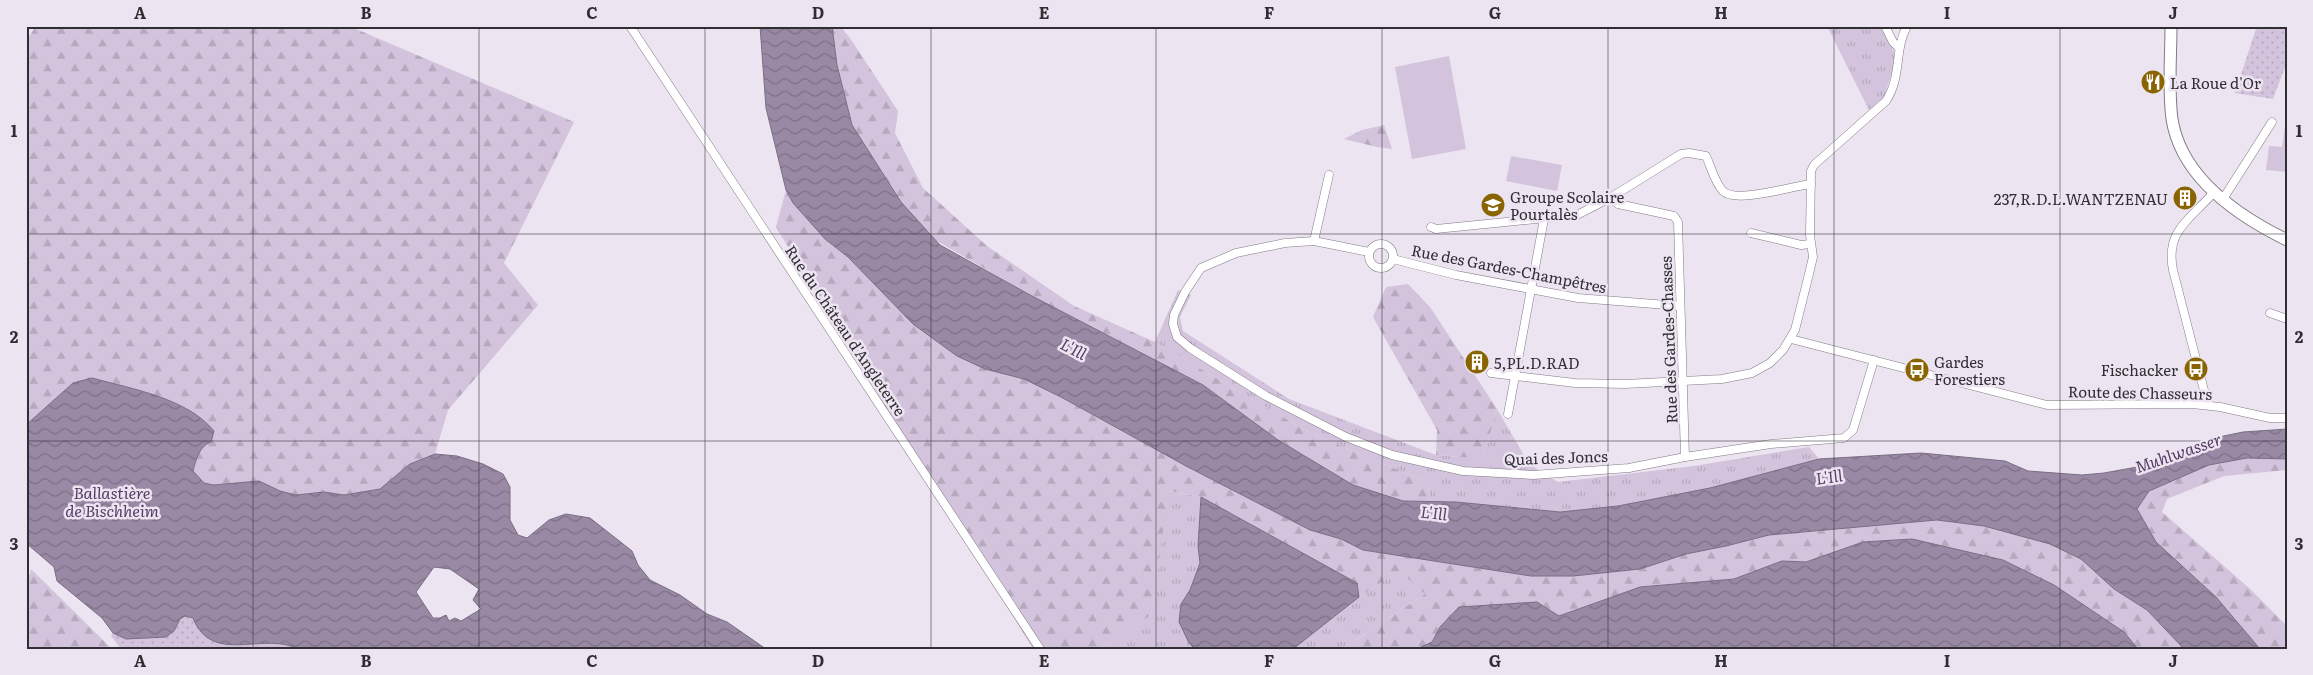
<svg xmlns="http://www.w3.org/2000/svg" width="2313" height="675" viewBox="0 0 2313 675" font-family="Literata,serif">
<defs>
<pattern id="grass-tufts" width="24" height="20" patternUnits="userSpaceOnUse" patternTransform="scale(1.25)"><rect width="24" height="20" fill="#d3c3dc"/><path d="M3 7l-1-3M5 7V3M7 7l1-3M15 17l-1-3M17 17v-4M19 17l1-3" fill="none" stroke="#b6a8bd"/></pattern>
<pattern id="forest-firs" width="22" height="20" patternUnits="userSpaceOnUse" patternTransform="scale(1.25)"><rect width="22" height="20" fill="#d3c3dc"/><path d="M5 1l3.5 6h-7zM16 11l3.5 6h-7z" fill="#b6a8bd"/></pattern>
<pattern id="park-dots" width="8" height="8" patternUnits="userSpaceOnUse" patternTransform="scale(1.25)"><rect width="8" height="8" fill="#d3c3dc"/><path d="M2 2h.1M6 6h.1" fill="none" stroke="#b6a8bd" stroke-width="1.8" stroke-linecap="round"/></pattern>
<pattern id="water-waves" width="16" height="10" patternUnits="userSpaceOnUse" patternTransform="scale(1.25)"><rect width="16" height="10" fill="#9a89a5"/><path d="M0 5q4-4 8 0t8 0" fill="none" stroke="#7e7087"/></pattern>
</defs>
<rect width="100%" height="100%" fill="#ece4f1"/>
<g fill="url(#grass-tufts)">
<path d="M1827,26H1882L1894,52V66L1884,97L1869,110Z"/>
<path d="M1178,290L1191,295L1180,317L1183,331L1289,399L1436,455L1483,459L1497,409L1529,464L1558,482L1694,466L1809,447L1819,459L1710,488L1618,506L1560,512L1456,502L1431,503L1427,482L1310,433L1155,342Z"/>
<path d="M1168,491L1201,497L1198,546L1200,563L1190,590L1181,604L1189,643L1195,649H1100L1151,615Z"/>
<path d="M1399,571L1425,594L1342,649H1293L1359,597Z"/>
</g>
<g fill="url(#forest-firs)">
<path d="M36,26H349L574,122L504,263L538,305L448,410L435,454L410,464L380,489L344,495L324,492L296,495L280,491L259,481L214,485L204,483L193,471C196,460 199,446 211,441L214,431L73,383L26,425V41Z"/>
<path d="M832,26H840L850,38L898,111L895,133L923,188L987,246L1074,306L1155,342L1310,433L1427,482L1431,503L1403,501L1353,485L1278,440L1203,385L1032,296L937,241L901,202L852,125L837,65Z"/>
<path d="M1384,125L1392,149L1377,147L1344,139L1362,130Z"/>
<path d="M786,190L793,203L825,239L848,257L880,289L986,369L1024,379L1061,397L1186,466L1310,530L1341,539L1363,550L1531,576H1573L1640,569L1686,554L1726,546L1769,535L1937,520L1985,526L2050,544L2081,559L2114,589L2147,610L2184,649H2138L2124,632L1863,542L1806,562L1782,561L1734,579L1640,587L1559,616L1537,602L1440,627L1432,642L1417,649H1342L1425,594L1399,571L1359,597L1357,583L1201,497L1169,491L1151,615L1100,649H1033L776,227Z"/>
<path d="M1408,284L1430,307L1497,409L1483,459L1436,455L1437,430L1373,317L1386,287Z"/>
<path d="M2247,458L2287,459V470L2224,476L2167,499L2162,512L2249,588L2287,626V649H2260L2216,597L2156,542L2137,509L2149,491L2209,465Z"/>
<path d="M31,569L112,649H26V587Z"/>
</g>
<g fill="url(#park-dots)">
<path d="M2257,26H2287V62L2273,99L2235,93Z"/>
<path d="M185,616L193,618C211,664 265,632 298,649H121L111,636L113,633C135,644 152,637 174,631L180,619Z"/>
</g>
<g fill="#d3c3dc">
<path d="M1449,56L1466,149L1412,159L1395,67Z"/>
<path d="M2285,125H2287V172L2266,170L2269,146L2282,147Z"/>
<path d="M1511,156L1562,165L1557,191L1506,181Z"/>
</g>
<g fill="url(#water-waves)" stroke="#7a6e83" fill-rule="evenodd">
<path d="M760,26H832L837,65L852,125L901,202L940,245L1032,296L1203,385L1278,440L1353,485L1403,501L1456,502L1560,512L1618,506L1710,488L1819,459L1921,453L2005,461L2028,471L2082,475L2104,473L2148,465L2219,437L2243,432L2287,429V459L2247,458L2209,465L2149,491L2137,509L2156,542L2216,597L2260,649H2184L2147,610L2114,589L2081,559L2050,544L1984,526L1937,520L1769,535L1726,546L1686,554L1640,569L1573,576H1531L1363,550L1341,539L1310,530L1186,466L1061,397L1024,379L985,369L957,356L913,324L848,257L825,239L793,203L786,190L766,108Z"/>
<path d="M92,378C132,389 187,398 214,431L211,442C199,446 196,460 193,471L204,483L214,485L259,481L280,491L296,495L324,492L344,495L380,489L410,464L435,454L457,456L483,464L503,474L510,487V520L518,535L527,538L549,520L566,514L590,518L632,551L638,565L650,580L680,595L707,614L727,622L766,649H298C263,631 212,666 193,618L185,616L180,619L174,631L166,637L126,639L113,633L102,618L57,581L54,567L26,543V425L73,383ZM434,567L450,569L479,589L473,600L481,609L461,621L455,618L449,621L446,615L440,618H433L416,592Z"/>
<path d="M1201,497L1357,583L1359,597L1293,649H1195L1189,643L1179,622L1181,604L1190,590L1200,563L1198,546Z"/>
<path d="M1912,539L2003,560L2054,585L2124,632L2138,649H1417L1432,642L1440,627L1459,607L1537,602L1559,616L1640,587L1734,579L1782,561L1806,562L1863,542Z"/>
</g>
<g fill="none" stroke-linecap="round" stroke-linejoin="round">
<defs>
<g id="minor">
<path d="M630,26L1040,649"/>
<path d="M1885,26L1893,42L1899,48"/>
<path d="M1610,198L1618,204L1674,216L1678,222L1685,457"/>
<path d="M2223,199L2272,122"/>
<path d="M1431,227L1436,229L1577,215L1610,198L1681,154L1689,153L1706,156C1711,167 1715,183 1723,191C1735,204 1793,186 1811,184"/>
<path d="M1751,233L1801,245L1810,244"/>
<path d="M1314,241L1329,175"/>
<circle cx="1381" cy="256" r="12"/>
<path d="M1369,252L1314,241L1285,243L1236,253L1201,268L1185,292L1174,315L1173,324L1177,337L1190,348L1266,396L1346,437L1392,455L1463,471L1533,475L1629,468L1685,457L1771,444L1844,438L1853,430L1874,360"/>
<path d="M1393,259L1456,275L1578,298L1680,306"/>
<path d="M2270,313L2287,319"/>
<path d="M1791,339L2047,405L2192,404L2220,407L2270,418H2287"/>
<path d="M1491,373L1575,383L1625,384L1722,379L1752,373L1770,363L1783,350L1795,330L1809,274L1813,257L1810,235L1811,171L1814,165L1886,101C1902,77 1894,50 1907,26"/>
<path d="M2206,405V398L2173,270C2165,230 2191,219 2215,191"/>
<path d="M1508,414L1544,219"/>
</g>
<path id="secondary" d="M2171,26C2171,57 2168,89 2172,119C2181,177 2238,216 2287,240"/>
</defs>
<use href="#minor" stroke="#807a85" stroke-width="9"/>
<use href="#secondary" stroke="#807a85" stroke-width="13"/>
<use href="#minor" stroke="#fff" stroke-width="8"/>
<use href="#secondary" stroke="#fff" stroke-width="11"/>
</g>
<path fill="none" stroke="#312e33" stroke-width="1" stroke-opacity="0.55" d="M253,26V649M479,26V649M705,26V649M931,26V649M1156,26V649M1382,26V649M1608,26V649M1834,26V649M2060,26V649M26,234H2287M26,441H2287"/>
<defs>
<symbol id="restaurant-disc" viewBox="-11 -11 22 22"><circle r="9.5" fill="#896401" stroke="#ece4f1"/><path d="M-5-6h1v4h1v-4h1v4h1v-4h1v5L-1.5 .5V6h-2V.5L-5-1ZM5-6V6H3V1.5H1.5Q1.5-4 5-6Z" fill="#fff"/></symbol>
<symbol id="building-disc" viewBox="-11 -11 22 22"><circle r="9.5" fill="#896401" stroke="#ece4f1"/><path d="M-4-6H4V6H1V3H-1V6H-4ZM-2.5-4.3h1.7v1.8h-1.7ZM.8-4.3h1.7v1.8H.8ZM-2.5-1h1.7V.8h-1.7ZM.8-1h1.7V.8H.8Z" fill="#fff"/></symbol>
<symbol id="school-disc" viewBox="-11 -11 22 22"><circle r="9.5" fill="#896401" stroke="#ece4f1"/><path d="M0-5L7-2L0 1L-7-2ZM-4 1L0 2.5L4 1V4Q0 6-4 4Z" fill="#fff"/></symbol>
<symbol id="bus-disc" viewBox="-11 -11 22 22"><circle r="9.5" fill="#896401" stroke="#ece4f1"/><path d="M-5-6H5V4H4V6H2V4H-2V6H-4V4H-5ZM-3.5-4V0h7V-4ZM-3.5 1.2v1.5H-2V1.2ZM2 1.2v1.5H3.5V1.2Z" fill="#fff"/></symbol>
</defs>
<g fill-rule="evenodd">
<use href="#restaurant-disc" x="2139" y="68" width="28" height="28"/>
<use href="#building-disc" x="2171" y="184" width="28" height="28"/>
<use href="#school-disc" x="1479" y="191" width="28" height="28"/>
<use href="#building-disc" x="1463" y="348" width="28" height="28"/>
<use href="#bus-disc" x="2182" y="355" width="28" height="28"/>
<use href="#bus-disc" x="1903" y="356" width="28" height="28"/>
</g>
<g text-anchor="middle" dominant-baseline="central" stroke-width="5" stroke-linejoin="round" paint-order="stroke">
<g font-size="15" fill="#312e33" stroke="#ece4f1" text-anchor="start">
<text x="2170" y="82">La Roue d'Or</text>
<text x="1510" y="196">Groupe Scolaire<tspan x="1510" dy="17">Pourtalès</tspan></text>
<text x="2168" y="198" text-anchor="end">237,R.D.L.WANTZENAU</text>
<text x="1934" y="361">Gardes<tspan x="1934" dy="17">Forestiers</tspan></text>
<text x="1494" y="362">5,PL.D.RAD</text>
<text x="2178" y="369" text-anchor="end">Fischacker</text>
</g>
<g font-size="15" fill="#312e33" stroke="#ece4f1">
<text transform="translate(1509 268) rotate(11)">Rue des Gardes-Champêtres</text>
<text transform="translate(846 330) rotate(56)">Rue du Château d'Angleterre</text>
<text transform="translate(1668 340) rotate(-92)">Rue des Gardes-Chasses</text>
<text transform="translate(2140 392) rotate(1)">Route des Chasseurs</text>
<text transform="translate(1556 457) rotate(-2)">Quai des Joncs</text>
</g>
<g font-size="16" font-style="italic" fill="#563b65" stroke="#ece4f1">
<text transform="translate(1074 348) rotate(28)">L'Ill</text>
<text transform="translate(2178 452) rotate(-19)">Muhlwasser</text>
<text transform="translate(1829 476) rotate(-8)">L'Ill</text>
<text x="112" y="492">Ballastière<tspan x="112" dy="18">de Bischheim</tspan></text>
<text transform="translate(1434 512) rotate(6)">L'Ill</text>
</g>
</g>
<rect width="2313" height="675" fill="none" stroke="#ece4f1" stroke-width="55"/>
<rect x="28" y="28" width="2258" height="620" fill="none" stroke="#312e33" stroke-width="2"/>
<g font-size="16" text-anchor="middle" font-weight="bold" fill="#312e33">
<text x="140" y="19">A</text>
<text x="366" y="19">B</text>
<text x="592" y="19">C</text>
<text x="818" y="19">D</text>
<text x="1044" y="19">E</text>
<text x="1269" y="19">F</text>
<text x="1495" y="19">G</text>
<text x="1721" y="19">H</text>
<text x="1947" y="19">I</text>
<text x="2173" y="19">J</text>
<text x="14" y="137">1</text>
<text x="2299" y="137">1</text>
<text x="14" y="343">2</text>
<text x="2299" y="343">2</text>
<text x="14" y="550">3</text>
<text x="2299" y="550">3</text>
<text x="140" y="667">A</text>
<text x="366" y="667">B</text>
<text x="592" y="667">C</text>
<text x="818" y="667">D</text>
<text x="1044" y="667">E</text>
<text x="1269" y="667">F</text>
<text x="1495" y="667">G</text>
<text x="1721" y="667">H</text>
<text x="1947" y="667">I</text>
<text x="2173" y="667">J</text>
</g>
</svg>
